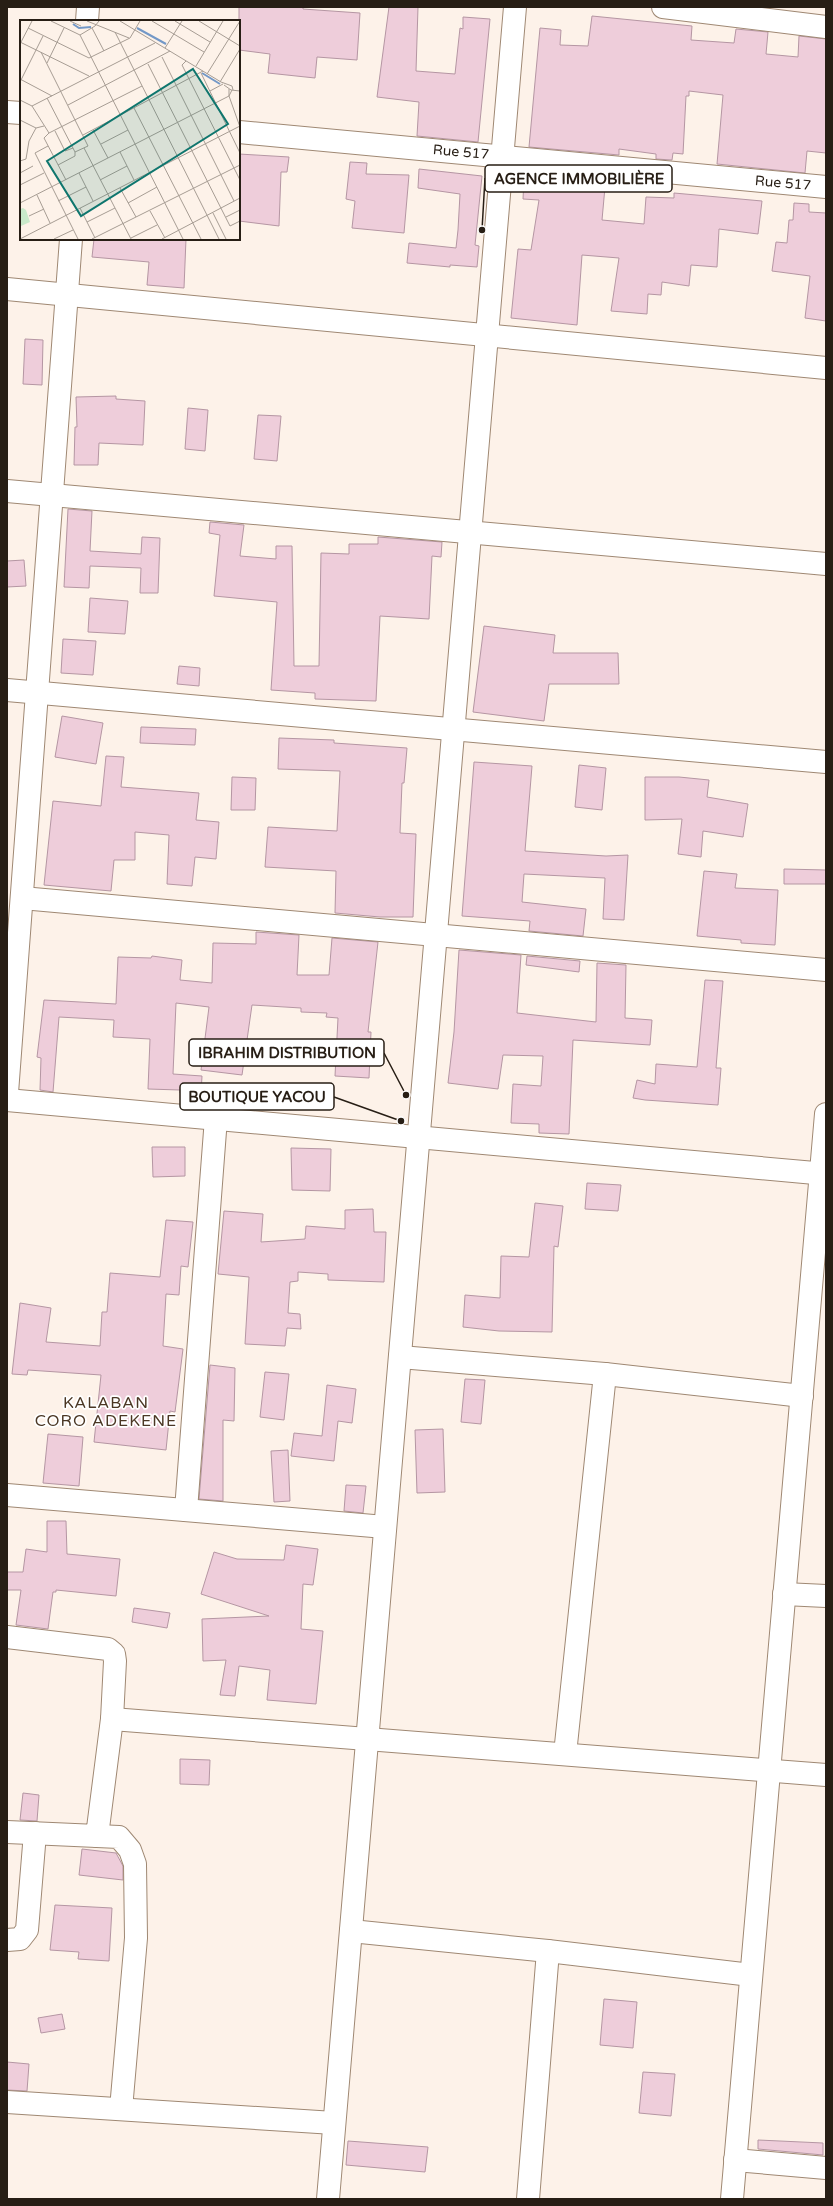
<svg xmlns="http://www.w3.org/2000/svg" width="833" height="2206" viewBox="0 0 833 2206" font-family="'Varela Round',sans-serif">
<rect width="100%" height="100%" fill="#fdf2e9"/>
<g fill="#eecdda" stroke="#b596a3">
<path d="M239,7H303V9L360,13L357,60L317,57L315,78L268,73L270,54L239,50Z"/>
<path d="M389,7H418L416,71L455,74L460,28L463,29V17L490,19L478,142L417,136L419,102L377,97Z"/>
<path d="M592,16L692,26L691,40L734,43L736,29L768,32L766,54L798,57L799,36L826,39V153L807,151L805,173L717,164L723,95L689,91V96H686L683,154L673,153L672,160L656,159V154L619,149V155L529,147L540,28L561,30L560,45L588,46Z"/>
<path d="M239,154L289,157L287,172H281L279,226L239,221Z"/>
<path d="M350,162L367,163L366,174L409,175L404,233L352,228L355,201L346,199Z"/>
<path d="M419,169L482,176L475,245L479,246L477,267L450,265V267L407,263L409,243L456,248L458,230L460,194L418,188Z"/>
<path d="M524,179L605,187L602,220L644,224L646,197L674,198V193L762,201L758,234L719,229L717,267L691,265L689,286L662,282L661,295L648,294L647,314L611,311L619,258L582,255L577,325L511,318L518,249L531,250L539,200L523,199Z"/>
<path d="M794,203L809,204V212L826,213V321L805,318L810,276L772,271L776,242L787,243L789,220H793Z"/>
<path d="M94,239H186L184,288L147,285L149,262L92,257Z"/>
<path d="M25,339L43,340L42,385L23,384Z"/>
<path d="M116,396V399L145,401L143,445L99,443L98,465H74L75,427H77L76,397Z"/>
<path d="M188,408L208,410L205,451L185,449Z"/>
<path d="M258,415L281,416L277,461L254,459Z"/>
<path d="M68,509L92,511L90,551L141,554L142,537L160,538L158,593H140L141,568L90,566L89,588L64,587Z"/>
<path d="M210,522L244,525L240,556L276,559V546H292L294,666H319L321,553L349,554V544H378V537L442,542L441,557L432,556L429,619L380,616L376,701L315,699V693L271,690L277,602L214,596L220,535L209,533Z"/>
<path d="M24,560L26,586L7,587V561Z"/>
<path d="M90,598L128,601L125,634L88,632Z"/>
<path d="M484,626L555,635L553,653H618L619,684H549L544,721L473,712Z"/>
<path d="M63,639L96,641L93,675L61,673Z"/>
<path d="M179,666L200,668L199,686L177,684Z"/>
<path d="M62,716L103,723L96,764L55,757Z"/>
<path d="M141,727L196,729L195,745L140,743Z"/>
<path d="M279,738L334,740V743L407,748L404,783H402L400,833L416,834L413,917H380L335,913L336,871L265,867L268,827L337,831L340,771L278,769Z"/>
<path d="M106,756L124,757L121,787L199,793L196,820L219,822L216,859L195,857L192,886L167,884L169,835L135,832V860H114L111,891L44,885L53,801L101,806Z"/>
<path d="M474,762L532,766L525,851L606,856L628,855L624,920L603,919L605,878L524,874L522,902L586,909L583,936L529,931L530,921L462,916Z"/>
<path d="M579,765L606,768L602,810L575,807Z"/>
<path d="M232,777L256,778L255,810H231Z"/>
<path d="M645,777H679L709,780L707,797L748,804L743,837L703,831L701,857L678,854L682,819L645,820Z"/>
<path d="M784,869L826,870V884H784Z"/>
<path d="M704,871L737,874L735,888L778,890L775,945L741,943V940L697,936Z"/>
<path d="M256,932L299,935L297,975H329L332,938L378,942L368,1032H371L369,1078L335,1076L338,1018L326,1017L327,1013L301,1012V1008L252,1005L242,1075L201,1070L209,1007L176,1003L173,1074L202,1076L201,1094L180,1093V1090L148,1089L150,1039L113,1037L114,1020L59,1017L53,1092L40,1090L41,1058L37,1057L44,1000L116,1004L118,957L151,958L152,956L182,960L180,980L212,983L213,943L256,944Z"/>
<path d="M459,950L521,955L517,1013L596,1022L597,963L626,965L625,1018L652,1020L650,1045L573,1040L569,1134L539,1133V1124L511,1123L513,1084L541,1086L543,1056L503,1055L498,1089L448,1083L454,1032Z"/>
<path d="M527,956L580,961L579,972L526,965Z"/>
<path d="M705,980L723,981L716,1068H721L718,1105L645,1100L633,1098L637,1080L655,1084L656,1064L697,1067Z"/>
<path d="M152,1147H185V1176L153,1177Z"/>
<path d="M291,1148L331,1149L330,1191L292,1190Z"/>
<path d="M587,1183L621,1185L618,1211L585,1209Z"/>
<path d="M535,1203L563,1206L558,1247L554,1246L552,1332L499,1331L463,1327L465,1295L500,1298L501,1256L529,1257Z"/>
<path d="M373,1209L374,1232H386L384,1282L328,1280V1274L298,1272V1281L290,1282L288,1313L300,1314L301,1329L287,1328L285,1346L245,1344L249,1277L218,1274L224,1211L263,1214L261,1242L305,1239L306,1226L345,1229V1210Z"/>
<path d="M166,1220L193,1222L188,1267L181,1266L179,1295L166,1294L163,1346L183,1349L175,1412L170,1411L166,1450L94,1442L101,1375L28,1370L27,1375L12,1374L20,1303L51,1308L46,1342L100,1346L102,1312H107L110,1273L160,1277Z"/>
<path d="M210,1365L235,1368L234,1421L223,1420V1501L199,1499Z"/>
<path d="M265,1372L289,1374L284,1420L260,1417Z"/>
<path d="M465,1379L485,1380L481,1424L461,1422Z"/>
<path d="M327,1385L356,1389L352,1423L338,1421L334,1461L291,1456L294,1433L322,1436Z"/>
<path d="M443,1429L445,1492L417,1493L415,1430Z"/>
<path d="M48,1434L83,1437L79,1486L43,1483Z"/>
<path d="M288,1450L290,1501L274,1502L271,1451Z"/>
<path d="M346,1485L366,1486L363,1513L344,1511Z"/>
<path d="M47,1521H66L67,1554L120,1559L116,1596L56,1590V1592H53L48,1629L16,1625L21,1590H7V1572H23L26,1549L47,1552Z"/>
<path d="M286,1545L318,1549L313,1585L303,1584L301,1629L323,1631L316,1704L267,1700L270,1670L239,1666L235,1696L220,1695L226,1660L203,1661L202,1619L269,1616L201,1594L214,1552L237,1559L284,1560Z"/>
<path d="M134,1608L170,1613L167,1628L132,1622Z"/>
<path d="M180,1759L210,1760L209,1785L180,1784Z"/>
<path d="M23,1793L39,1795L37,1821L20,1820Z"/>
<path d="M82,1849L116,1853L123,1866V1880L79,1875Z"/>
<path d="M55,1905L112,1908L109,1961L78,1959L79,1952L50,1950Z"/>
<path d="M604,1999L637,2002L633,2048L600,2045Z"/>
<path d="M62,2014L65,2029L41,2033L38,2018Z"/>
<path d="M7,2062L29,2064L27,2091L7,2090Z"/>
<path d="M643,2072L675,2074L671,2116L639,2113Z"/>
<path d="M758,2140L823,2143V2155L758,2149Z"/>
<path d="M348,2141L428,2147L425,2172L346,2165Z"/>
</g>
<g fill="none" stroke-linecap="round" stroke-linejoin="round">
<defs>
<g id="minor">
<path d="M663,7L826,27"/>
<path d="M87,21L88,7"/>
<path d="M7,112L21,113"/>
<path d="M239,132L826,187"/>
<path d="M7,289L826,368"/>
<path d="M7,491L826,564"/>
<path d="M7,690L826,762"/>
<path d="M22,898L826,970"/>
<path d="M7,1093L71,239"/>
<path d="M7,1100L826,1174"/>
<path d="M400,1357L605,1374L802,1396"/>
<path d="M7,1495L385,1527"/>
<path d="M186,1510L216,1118"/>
<path d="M784,1594L826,1596"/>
<path d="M7,1637L108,1649L114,1654L115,1661L112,1719L97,1836L7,1832"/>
<path d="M112,1719L826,1775"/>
<path d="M565,1754L605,1374"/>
<path d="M97,1836L119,1837L130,1850L135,1864L136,1938L121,2109"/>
<path d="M351,1931L548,1951L751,1975"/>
<path d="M7,1940L20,1939L27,1930L35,1833"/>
<path d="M7,2102L334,2123"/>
<path d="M735,2160L826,2168"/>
<path d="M328,2199L515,7"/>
<path d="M528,2199L548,1951"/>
<path d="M732,2199L826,1114"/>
</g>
</defs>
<use href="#minor" stroke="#9f8873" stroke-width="24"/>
<use href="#minor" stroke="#fff" stroke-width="22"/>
</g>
<g text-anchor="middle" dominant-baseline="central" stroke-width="3.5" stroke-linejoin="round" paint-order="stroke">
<g font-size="14" fill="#271e15" stroke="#fff">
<text transform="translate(461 152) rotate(5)">Rue 517</text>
<text transform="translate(783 183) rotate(5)">Rue 517</text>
</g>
<g font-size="16" letter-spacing="1" fill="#4b3724" stroke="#fff">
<text x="106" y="1403">KALABAN<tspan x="106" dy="18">CORO ADEKENE</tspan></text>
</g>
</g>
<g transform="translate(20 20)">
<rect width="220" height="220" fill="#fdf2e9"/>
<path d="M3,188L6,190L10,202L1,206L0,189Z" fill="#c9e9ca"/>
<path fill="none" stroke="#7398c7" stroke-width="2" d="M53,4L59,8L71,7M117,8L146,24M182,53L200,64"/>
<path fill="none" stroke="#a79d94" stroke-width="1" d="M31,1L60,15L163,219M50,1L61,6M67,1L109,18M100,1L201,62L212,66L213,70M132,1L184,32M155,1L190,22M179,1L220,26M8,8L69,38L110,18L120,1M72,8L84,31M95,12L199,219M60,15L75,6L79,1M0,22L69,56M0,24L12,1M145,28L162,1M21,32L68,126L55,132L27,78M142,37L214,181M166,41L162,45L220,160M27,43L44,8M128,44L210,206L220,201M176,46L203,1M181,53L220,133M187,54L220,1M0,59L32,76M0,62L23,16M200,62L220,29M204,65L211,70L220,71M209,69V76L212,70M190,71L203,64M0,80L12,86L29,113L24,118L46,160M48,85L150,31M12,86L135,23M114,88L181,219M0,100L16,108L24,106M73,110L88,138M35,111L45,131L53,128M29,113L122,66M63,115L183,51M81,124L108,110M28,126L15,133L58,219M64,128L111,219M100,132L114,160M0,141L6,139L9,121L16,108M38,145L55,136V132M0,153L13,146M59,153L73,181M80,160L107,146M0,165L24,153M100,168L116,197M17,175L30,203M38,181L66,167M0,183L209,76L220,107M108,183L137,167M60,188L75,218M130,191L145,218M193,193L206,219M9,196L24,189M206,197L220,190M67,202L95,188M111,218L137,205M0,219L220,106M34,219L53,210M72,219L220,145M142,219L220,178"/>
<path fill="#0f766e" fill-opacity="0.15" stroke="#0f766e" stroke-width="2" d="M173,49L208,104L61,196L27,141Z"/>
<rect width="220" height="220" fill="none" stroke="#271e15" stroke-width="2"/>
</g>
<path fill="none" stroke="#271e15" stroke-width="1.5" d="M482 230L485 178M406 1095L384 1053M401 1121L334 1097"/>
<g fill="#271e15" stroke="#fff" stroke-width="1.5">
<circle cx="482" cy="230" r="4"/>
<circle cx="406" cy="1095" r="4"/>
<circle cx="401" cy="1121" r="4"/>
</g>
<g fill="#fff" stroke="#271e15" stroke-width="1.5">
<rect x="485" y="165" width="187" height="27" rx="4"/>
<rect x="189" y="1039" width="195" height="27" rx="4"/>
<rect x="180" y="1083" width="154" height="27" rx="4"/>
</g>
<g font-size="15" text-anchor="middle" font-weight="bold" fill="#271e15">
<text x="579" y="184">AGENCE IMMOBILIÈRE</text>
<text x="287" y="1058">IBRAHIM DISTRIBUTION</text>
<text x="257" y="1102">BOUTIQUE YACOU</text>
</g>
<rect width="833" height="2206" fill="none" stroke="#271e15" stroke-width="16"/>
</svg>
